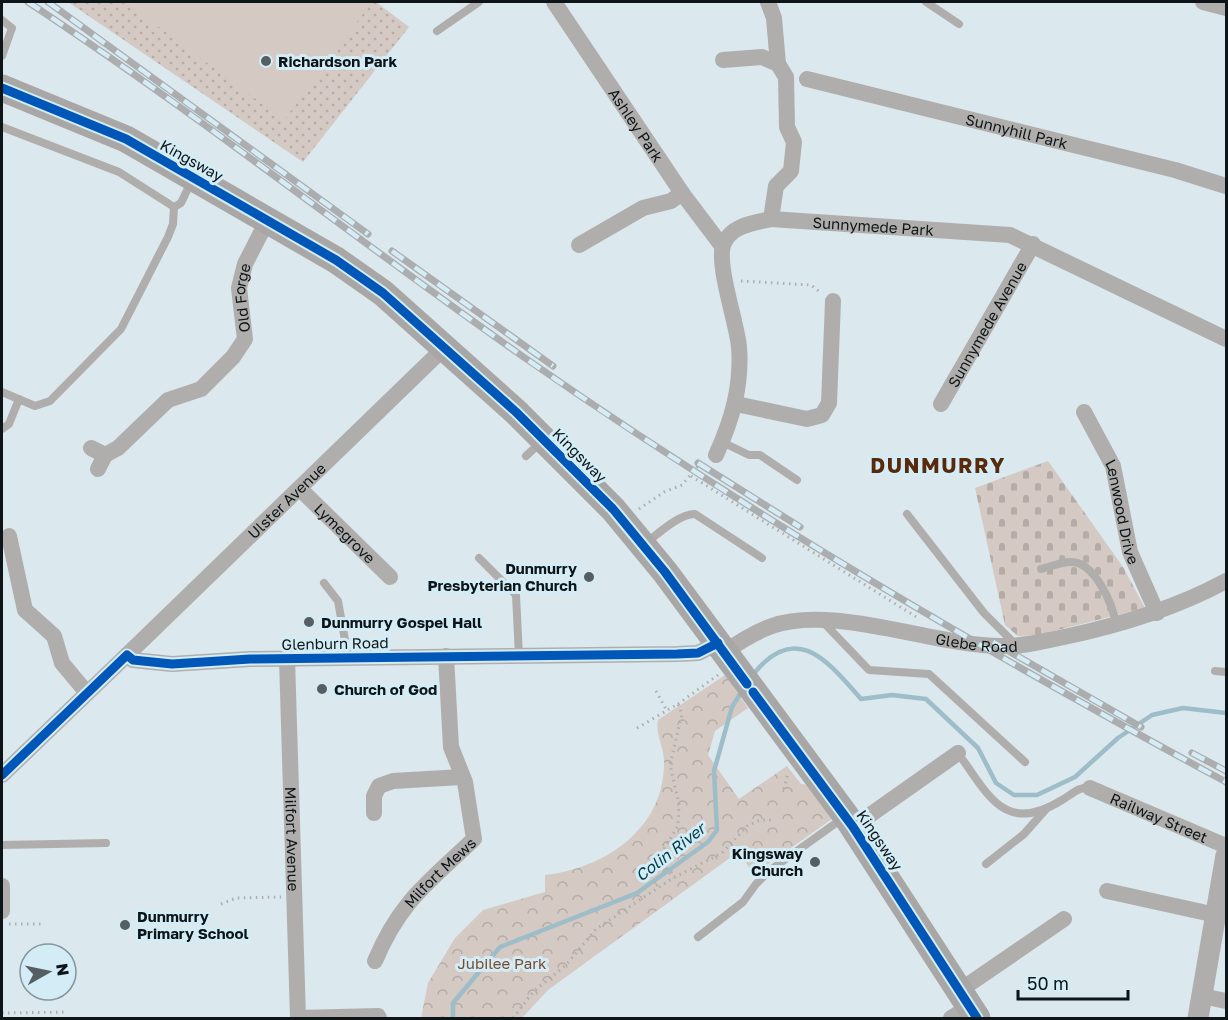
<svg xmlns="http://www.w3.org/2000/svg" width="1228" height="1020" viewBox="0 0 1228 1020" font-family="'Golos Text',sans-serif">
<defs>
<pattern id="grass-dots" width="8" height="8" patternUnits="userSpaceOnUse" patternTransform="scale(1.5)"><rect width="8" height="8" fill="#d4c9c3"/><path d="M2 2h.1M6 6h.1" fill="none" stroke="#b5aca7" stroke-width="1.8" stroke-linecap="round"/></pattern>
<pattern id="forest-crowns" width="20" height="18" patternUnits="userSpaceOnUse" patternTransform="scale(1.5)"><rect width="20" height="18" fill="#d4c9c3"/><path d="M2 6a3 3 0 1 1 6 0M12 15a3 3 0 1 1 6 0" fill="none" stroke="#b5aca7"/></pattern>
<pattern id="cemetery-stones" width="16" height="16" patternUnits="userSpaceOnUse" patternTransform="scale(1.5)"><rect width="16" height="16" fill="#d4c9c3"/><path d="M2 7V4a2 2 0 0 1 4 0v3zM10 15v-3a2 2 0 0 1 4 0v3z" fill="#b5aca7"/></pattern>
</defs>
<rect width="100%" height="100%" fill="#dbe8ed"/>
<path fill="url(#grass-dots)" d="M68,2H376L409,27L303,162Z"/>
<path fill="url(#forest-crowns)" d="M725,675L748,708L715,731L708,755L739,799L787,766L801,784L808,785L832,819L754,874L738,852L548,990L522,1018H421L428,983L455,938L483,910L545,892V875C606,868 665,828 664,761C664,747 655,734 658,720Z"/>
<path fill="url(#cemetery-stones)" d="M1048,461L1123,567L1145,608L1038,635L1018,636L1005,625L975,488Z"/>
<path fill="#d4c9c3" d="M125,2H372L284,120Z"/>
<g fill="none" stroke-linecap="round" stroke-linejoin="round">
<g stroke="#9dbdc8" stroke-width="4.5">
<path d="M752,676C795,620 827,660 861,699L892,695L926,699L978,748L996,783L1014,795H1037L1075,777L1118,738L1152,715L1183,708L1226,713"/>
<path d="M453,1018V1003L500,947L637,893L708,842L717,830L714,771L732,707L742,691"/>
</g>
<g stroke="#adaeae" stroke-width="3" stroke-dasharray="1.5 4.5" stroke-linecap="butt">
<path d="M741,281L811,285L821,293"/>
<path d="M691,476L918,618"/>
<path d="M639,509L664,492L682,485L703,460"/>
<path d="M656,691L667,711"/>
<path d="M678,704L718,675"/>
<path d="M637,728L678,704L682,714L670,765L679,804L678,826L659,857L673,878"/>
<path d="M784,789L788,773"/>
<path d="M221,904L236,898L281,897"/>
<path d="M9,924H44"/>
<path d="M2,1013L68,1012"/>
<path d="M513,1018L533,992L566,965L596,929L673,878L722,853L747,826L760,820H771"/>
</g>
<g stroke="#b0aeac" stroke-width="8">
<path d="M926,2L959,24"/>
<path d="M2,20L12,28L2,56"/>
<path d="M437,31L479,2"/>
<path d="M2,127L119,172L174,207L181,203L192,180"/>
<path d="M2,392L35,406L50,401L121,329L168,237L173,224L174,207"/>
<path d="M2,429L9,424L19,399"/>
<path d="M722,442L749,455H760L797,480"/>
<path d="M526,456L541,442"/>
<path d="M907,514L984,613L1016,645"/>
<path d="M646,543C659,533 679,514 695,514L762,558"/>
<path d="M479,558L516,595L519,656"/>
<path d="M1041,569C1050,567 1061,562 1070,562C1095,561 1113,605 1116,625"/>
<path d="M324,583L338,601L348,657"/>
<path d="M823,622L869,670L929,674L1025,762"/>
<path d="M1215,671L1226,672"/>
<path d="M958,753C988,794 1004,836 1062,800C1071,795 1079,786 1090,788"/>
<path d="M2,845L106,843"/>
<path d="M986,864L1024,834L1046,809"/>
<path d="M698,937L743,902L756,884L769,871L843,818"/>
</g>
<g stroke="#b0aeac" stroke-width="16">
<path id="s1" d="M554,2L682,193L722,246"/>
<path d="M768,2L774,18L778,64"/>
<path d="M1203,2L1226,8"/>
<path d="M723,60L762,57L778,64L786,77L787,127L794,142L791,171L776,186L771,219"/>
<path id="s2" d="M807,79L1175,170L1226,186"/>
<path d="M579,245L643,208L671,201L682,193"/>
<path d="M736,404L807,419L822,415L829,403L833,301"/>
<path id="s3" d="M941,404L1033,244"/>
<path id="s4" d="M1084,412L1113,466L1130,552L1157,613"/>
<path id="s5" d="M91,448L105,455L118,448L168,400L201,389L233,357L245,339L239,288L245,264L268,219"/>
<path id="s6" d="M716,455C732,420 742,386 739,347C737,323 715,261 724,243C732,225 754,223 771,219L1010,235L1226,339"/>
<path d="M98,469L105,455"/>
<path id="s7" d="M300,489L390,577"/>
<path d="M9,536L25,610L54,636L62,663L87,693"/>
<path id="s8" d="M725,652C739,642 755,632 772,626C832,604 935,646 1001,646C1022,647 1043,641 1064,637C1121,625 1174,609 1226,581"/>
<path id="s9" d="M127,655L445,347"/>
<path id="s10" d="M287,659L298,1018"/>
<path d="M2,775L127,655L133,660L172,664L250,659L677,654L698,653L718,643"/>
<path id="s11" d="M1090,788L1226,846"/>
<path d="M374,813V796L379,786L393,781L462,777"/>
<path d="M853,827L958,753"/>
<path d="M2,886V911"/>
<path d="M1107,891L1216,915"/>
<path id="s12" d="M375,961C400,901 429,882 474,839L465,782L451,747L446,656"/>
<path d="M959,991L1064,919"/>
<path d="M1202,996L1226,1001"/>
<path d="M298,1018L378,1016L379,1018"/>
<path d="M951,1018L969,1007"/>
</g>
<path stroke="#b0aeac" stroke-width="21" d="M1198,1018L1226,855"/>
<path stroke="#a8a7a6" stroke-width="27" d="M2,88L126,139L336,260L383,293L516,412L613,509L665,572L846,816L977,1018"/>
<defs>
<g id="rail">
<path d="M28,2C198,114 358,241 525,358C749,514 986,652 1226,782"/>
<path d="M48,2L368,234"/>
<path d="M392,251L553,366"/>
<path d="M698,463L800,527"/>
<path d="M993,642L1141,727"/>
<path d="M1192,753L1226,771"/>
</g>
</defs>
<use href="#rail" stroke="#abadaf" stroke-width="7"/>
<use href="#rail" stroke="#d3ecf5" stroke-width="4.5" stroke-dasharray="14" stroke-linecap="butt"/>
<defs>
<g id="cycleway">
<path d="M2,88L126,139L336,260L383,293L516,412L613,509L665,572L747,684"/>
<path d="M753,692L853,827L977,1018"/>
<path d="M2,775L127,655L133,660L172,664L250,659L677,654L698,653L718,643"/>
</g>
</defs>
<use href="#cycleway" stroke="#d3ecf5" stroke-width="13"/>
<use href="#cycleway" stroke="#0057b8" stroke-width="9"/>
</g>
<g fill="#555f63" stroke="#d3ecf5" stroke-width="2">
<circle cx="266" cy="61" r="6"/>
<circle cx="589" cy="577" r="6"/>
<circle cx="309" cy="622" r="6"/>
<circle cx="322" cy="689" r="6"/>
<circle cx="815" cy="862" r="6"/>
<circle cx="125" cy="925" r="6"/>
</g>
<g text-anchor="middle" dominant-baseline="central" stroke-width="6" stroke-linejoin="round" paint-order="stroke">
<g font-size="15" font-weight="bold" fill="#0d1518" stroke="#d3ecf5" text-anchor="start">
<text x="278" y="61">Richardson Park</text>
<text x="577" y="568" text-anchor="end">Dunmurry<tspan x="577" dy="17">Presbyterian Church</tspan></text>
<text x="321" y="622">Dunmurry Gospel Hall</text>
<text x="334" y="689">Church of God</text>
<text x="803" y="853" text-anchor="end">Kingsway<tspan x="803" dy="17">Church</tspan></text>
<text x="137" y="916">Dunmurry<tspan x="137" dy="17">Primary School</tspan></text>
</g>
<g font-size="15" fill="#0d1518" stroke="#d3ecf5">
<text stroke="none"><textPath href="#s1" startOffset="148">Ashley Park</textPath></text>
<text stroke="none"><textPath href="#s2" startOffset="216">Sunnyhill Park</textPath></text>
<text transform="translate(192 160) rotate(29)">Kingsway</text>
<text stroke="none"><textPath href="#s6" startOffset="375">Sunnymede Park</textPath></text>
<text stroke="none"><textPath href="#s5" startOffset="243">Old Forge</textPath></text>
<text stroke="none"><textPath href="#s3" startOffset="92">Sunnymede Avenue</textPath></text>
<text transform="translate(580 455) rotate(45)">Kingsway</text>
<text stroke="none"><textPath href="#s9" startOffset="222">Ulster Avenue</textPath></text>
<text stroke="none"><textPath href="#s4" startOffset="108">Lenwood Drive</textPath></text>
<text stroke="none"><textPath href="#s7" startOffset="63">Lymegrove</textPath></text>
<text stroke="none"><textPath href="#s8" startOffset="261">Glebe Road</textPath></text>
<text transform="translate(335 643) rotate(-1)">Glenburn Road</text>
<text stroke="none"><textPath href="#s11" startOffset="75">Railway Street</textPath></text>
<text stroke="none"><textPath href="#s10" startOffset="180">Milfort Avenue</textPath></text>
<text transform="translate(880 840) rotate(56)">Kingsway</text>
<text stroke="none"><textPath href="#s12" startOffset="111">Milfort Mews</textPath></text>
</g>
<g font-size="15" fill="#7a4a2f" stroke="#d3ecf5">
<text x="502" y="963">Jubilee Park</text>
</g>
<g font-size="16" font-style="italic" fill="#003d4c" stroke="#d3ecf5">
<text transform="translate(670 852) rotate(-38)">Colin River</text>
</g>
<g font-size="21" font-weight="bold" letter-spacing="1.5" fill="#58290b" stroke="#d3ecf5">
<text x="938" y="465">DUNMURRY</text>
</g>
</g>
<rect width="1228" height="1020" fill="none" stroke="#0d1518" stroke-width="6"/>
<g transform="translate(48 972) rotate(81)"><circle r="28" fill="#d3ecf5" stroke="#84969d" stroke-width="1.5"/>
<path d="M0-4.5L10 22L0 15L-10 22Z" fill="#555f63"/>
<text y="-9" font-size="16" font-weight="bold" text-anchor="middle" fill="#0d1518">N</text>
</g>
<path d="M1018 990v9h110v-9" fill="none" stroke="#0d1518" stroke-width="3"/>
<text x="1027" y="990" font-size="18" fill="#0d1518" stroke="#d3ecf5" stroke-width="4.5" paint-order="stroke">50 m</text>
</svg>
